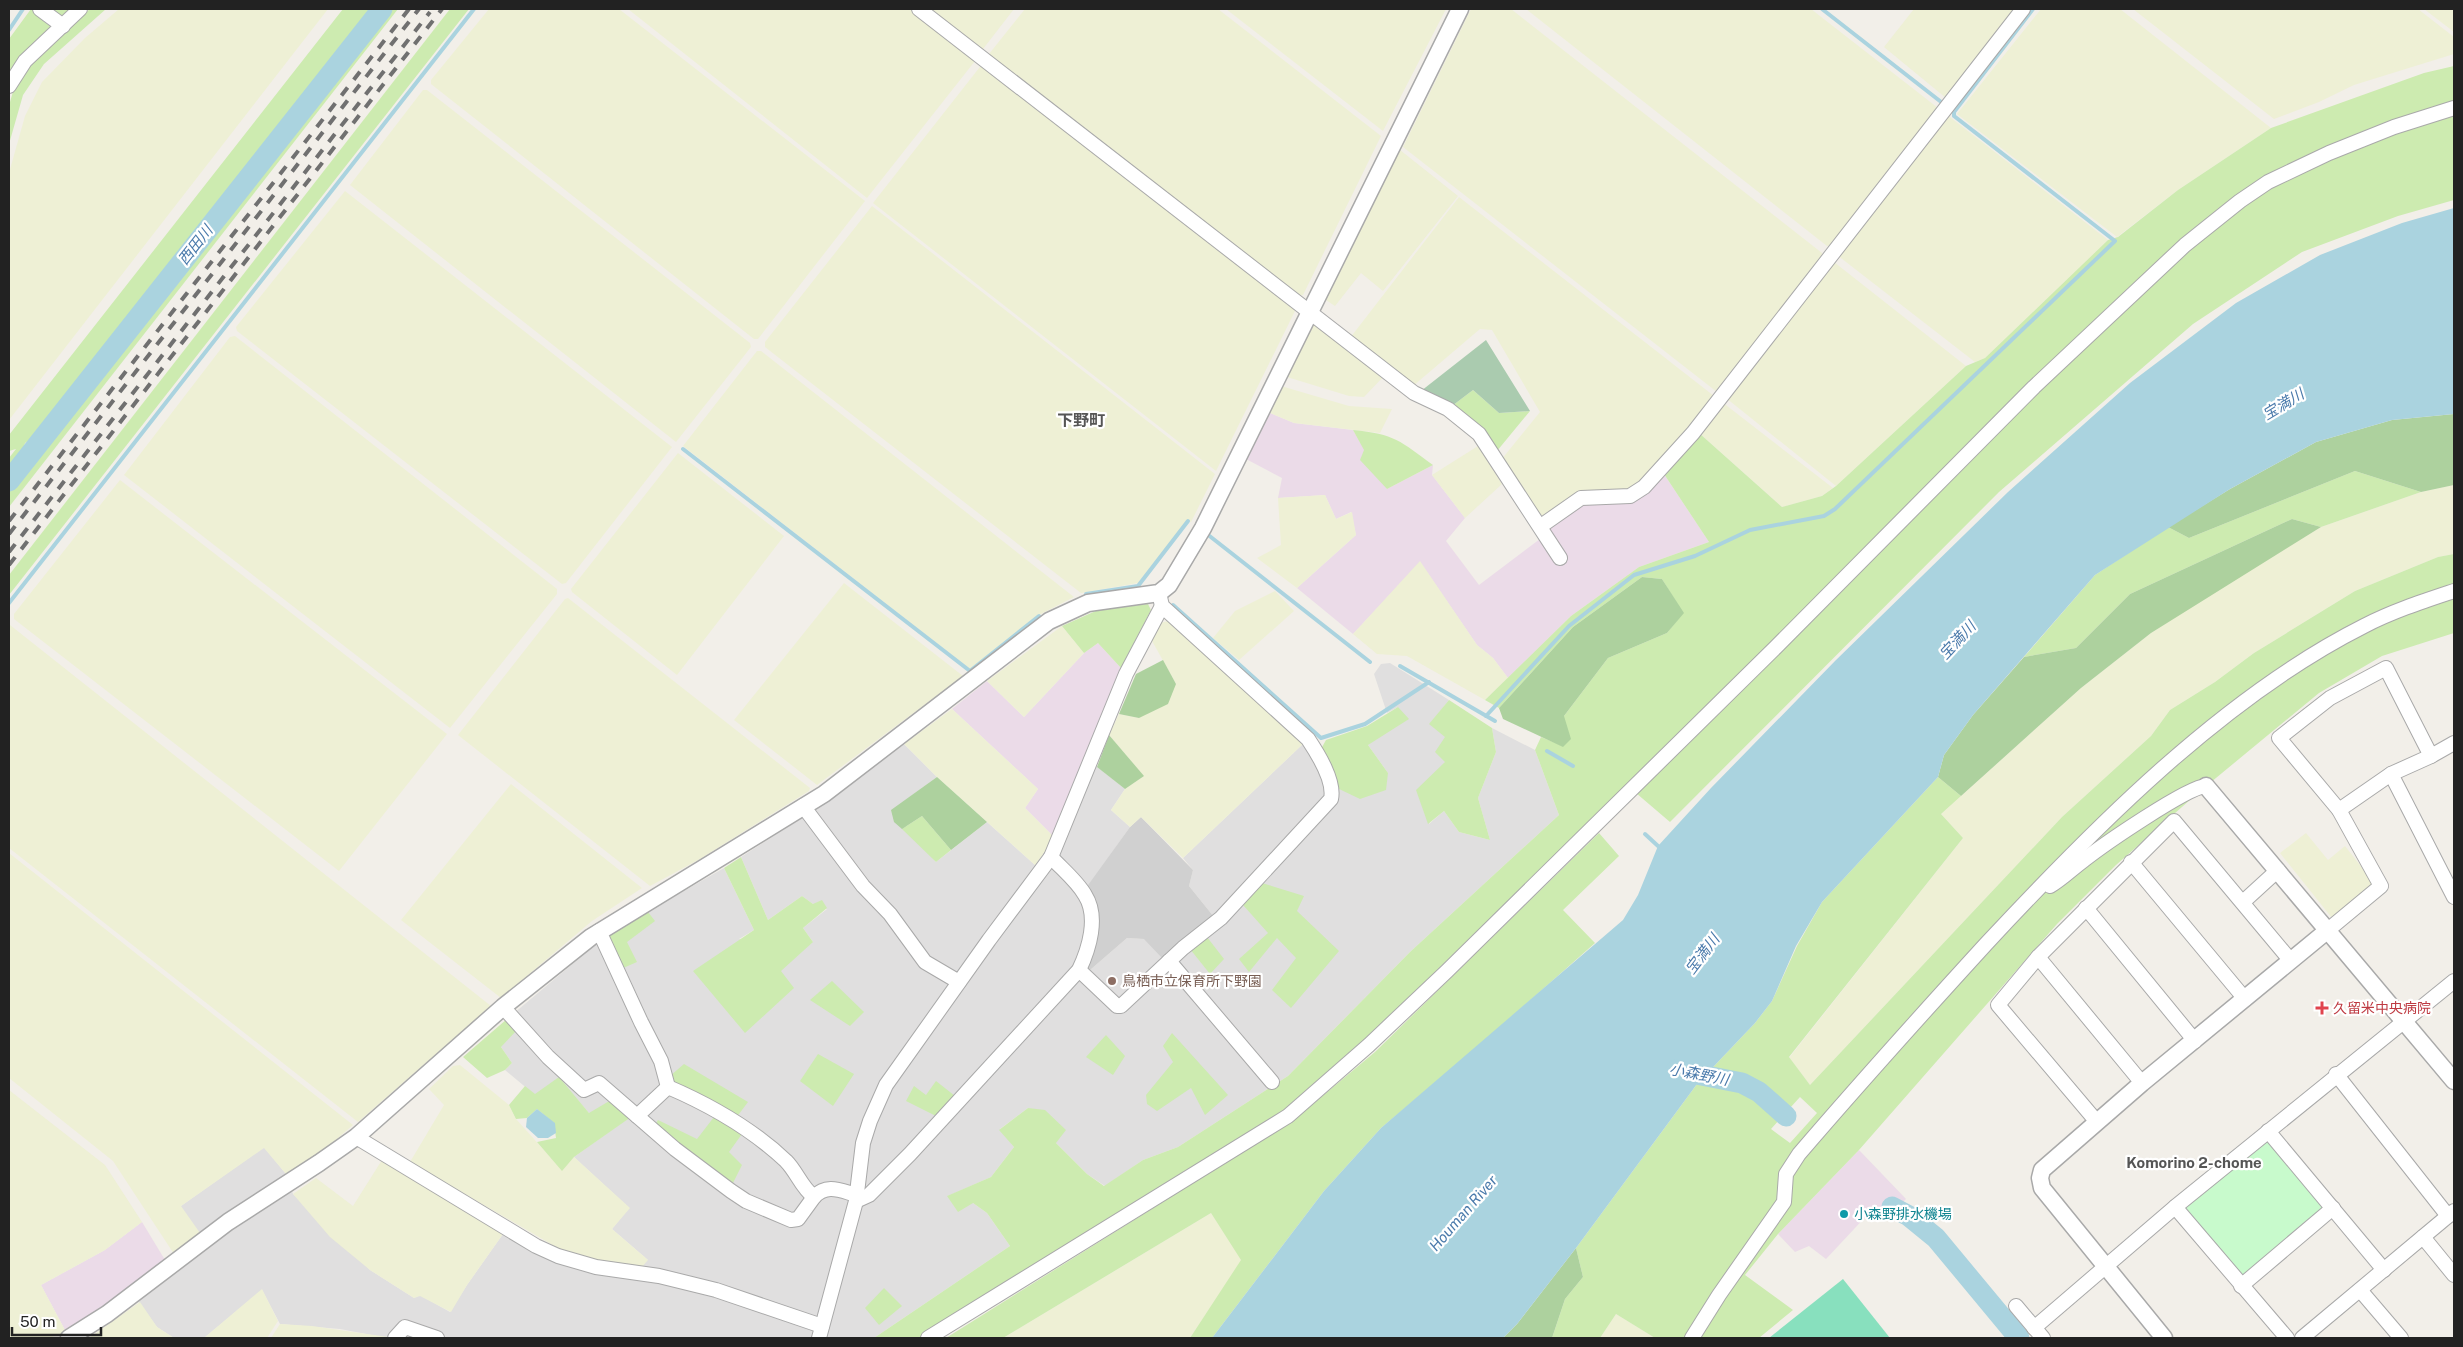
<svg xmlns="http://www.w3.org/2000/svg" width="2463" height="1347" viewBox="0 0 2463 1347" font-family="'Public Sans','Noto Sans JP',sans-serif">
<rect width="100%" height="100%" fill="#f2efe9"/>
<path fill="#e0dfdf" d="M1390,663L1449,700L1430,724L1446,737L1445,762L1429,824L1444,811L1459,832L1490,840L1478,798L1496,752L1492,728L1535,750L1559,815L1410,952L1288,1076L1178,1147L1143,1160L1105,1186L1087,1174L1055,1142L1028,1108L1000,1129L1014,1147L991,1177L948,1196L973,1203L987,1213L1010,1246L874,1338H387L340,1329L280,1324L262,1290L204,1338H174L157,1327L129,1289L174,1254L181,1206L264,1147L286,1174L293,1194L370,1270L414,1298L420,1295L450,1312L467,1285L503,1234L568,1254L648,1260L612,1229L629,1208L574,1157L630,1117L589,1113L559,1078L535,1095L505,1070L512,1063L501,1047L507,1019L607,935L724,868L754,930L739,939L813,942L803,928L827,909L813,904L802,896L768,920L741,857L822,805L904,744L937,777L892,810L936,862L987,822L1035,865L1086,758L1125,789L1111,810L1130,827L1087,888L1090,970L1127,938L1144,939L1214,917L1189,886L1193,870L1183,858L1304,743L1388,773L1368,745L1398,707L1387,713L1374,674L1381,664Z"/>
<g fill="#ebdbe8">
<path d="M1270,413L1294,423L1353,430L1387,489L1433,465L1432,475L1465,518L1446,541L1479,585L1540,539L1539,532L1583,499L1630,502L1664,474L1709,542L1639,567L1571,616L1508,678L1493,658L1477,645L1420,562L1353,634L1297,588L1356,535L1351,512L1336,519L1325,495L1278,498L1282,478L1246,459Z"/>
<path d="M1098,643L1121,668L1055,838L1025,808L1038,789L952,709L987,681L1024,717L1084,653Z"/>
<path d="M1859,1150L1906,1199L1889,1216L1869,1213L1826,1259L1809,1246L1795,1252L1778,1234Z"/>
<path d="M142,1222L165,1260L129,1289L66,1332L41,1285L105,1250Z"/>
</g>
<path fill="#d0d0d0" d="M1141,817L1193,870L1189,886L1214,917L1163,959L1144,939L1127,938L1090,970L1084,966L1086,888L1130,827Z"/>
<g fill="#eef0d5">
<path d="M119,9H328L9,420V173L25,116L42,82L85,38Z"/>
<path d="M489,9H619L865,201L758,339H754L431,84V80Z"/>
<path d="M628,9H913L975,61L867,198Z"/>
<path d="M926,9H1014L983,49L978,50Z"/>
<path d="M1025,9H1218L1381,136L1303,295L1296,296L990,59L989,54Z"/>
<path d="M1226,9H1446L1383,131Z"/>
<path d="M1471,9H1511L1822,253L1823,256L1717,392L1403,147Z"/>
<path d="M1526,9H1811L1938,108L1832,245L1827,246Z"/>
<path d="M1914,9H2017L1946,98L1884,47Z"/>
<path d="M2041,9H2120L2271,128L2178,190L2117,237L1957,114Z"/>
<path d="M2133,9H2418L2454,37V54L2354,85L2319,102L2274,119Z"/>
<path d="M2424,9H2454V32Z"/>
<path d="M983,63L1291,305L1295,311L1216,471L873,203Z"/>
<path d="M423,90H427L750,343L751,347L676,442L350,185Z"/>
<path d="M1946,114L2108,240L1985,358L1975,362L1837,255Z"/>
<path d="M1400,150L1458,196L1383,291L1361,273L1335,306L1326,300Z"/>
<path d="M345,191L672,447L566,583L562,584L237,331L236,327Z"/>
<path d="M1459,197L1714,396L1668,455L1641,481L1626,490L1546,516L1540,515L1501,460L1540,412L1492,330L1480,329L1413,386L1350,338Z"/>
<path d="M872,206L1215,474L1191,522L1187,520L1138,583L1081,593L765,347V342Z"/>
<path d="M1834,262L1966,366L1836,486L1726,398Z"/>
<path d="M1314,324L1383,377L1364,397L1349,396L1287,377Z"/>
<path d="M235,336L557,589V594L450,728L124,475L230,337Z"/>
<path d="M757,351H761L1074,597L1035,617L970,669L683,446Z"/>
<path d="M1281,386L1349,406L1392,409L1380,433L1294,423L1270,413Z"/>
<path d="M1722,402L1833,488L1822,496L1782,507L1699,433Z"/>
<path d="M1478,446L1502,484L1465,518L1432,475Z"/>
<path d="M678,453L784,536L677,675L572,592L571,589Z"/>
<path d="M120,480L447,734L339,871L14,619V614Z"/>
<path d="M2454,485V554L2438,557L2355,591L2254,653L2215,682L2170,710L2151,736L2062,817L1810,1085L1789,1058L1963,838L1941,814L2081,688L2151,633L2212,593L2321,527L2421,492Z"/>
<path d="M1325,495L1336,519L1352,512L1356,535L1297,588L1257,558L1281,545L1278,498Z"/>
<path d="M1420,561L1477,645L1493,658L1508,678L1485,700L1407,656L1377,654L1353,634Z"/>
<path d="M844,583L963,676L817,785L734,720Z"/>
<path d="M1275,591L1294,611L1239,660L1213,638L1235,611Z"/>
<path d="M568,598L810,788L809,791L700,859L650,886L458,735L565,599Z"/>
<path d="M1168,621L1304,743L1183,858L1141,817L1130,827L1111,810L1125,789L1143,776L1109,735L1119,714L1139,718L1176,684L1151,639L1160,623Z"/>
<path d="M10,625L491,1006L358,1122L9,848Z"/>
<path d="M1062,626L1084,653L1024,717L987,681Z"/>
<path d="M952,709L1038,789L1025,808L1055,838L1035,865L937,777L904,744Z"/>
<path d="M511,784L642,888L592,921L501,998L401,920Z"/>
<path d="M2306,833L2328,860L2345,846L2375,884L2332,918L2280,853Z"/>
<path d="M9,853L353,1125L323,1151L286,1174L264,1148L181,1206L200,1233L174,1254L113,1161L9,1078Z"/>
<path d="M460,1065L509,1105L516,1119L562,1170L574,1157L630,1208L612,1229L648,1260L641,1268L568,1254L410,1162L444,1105L429,1089L453,1066Z"/>
<path d="M9,1090L105,1165L142,1222L105,1250L41,1285L66,1332L49,1338H9Z"/>
<path d="M382,1160L503,1234L467,1285L451,1312L420,1296L414,1298L370,1270L330,1237L293,1194L316,1178L353,1206Z"/>
<path d="M1211,1213L1242,1260L1190,1338H1003Z"/>
<path d="M262,1289L278,1321L267,1338H204Z"/>
<path d="M140,1302L157,1327L174,1338H89Z"/>
<path d="M1616,1314L1655,1338H1600Z"/>
<path d="M280,1324L312,1326L388,1337L271,1338Z"/>
</g>
<g fill="#cdebb0" fill-rule="evenodd">
<path d="M31,9H74L16,62L9,73V39Z"/>
<path d="M90,9H106L44,64L23,95L9,144C9,133 8,120 9,109C13,68 61,34 90,9Z"/>
<path d="M343,9H373L44,430L25,443L20,462L9,476V458L16,449L9,451V435Z"/>
<path d="M389,9H398L9,507V492Z"/>
<path d="M450,9H469L9,595V575Z"/>
<path d="M2454,66V200L2398,216L2302,252L2193,324L1999,492L1670,822L1636,793L1640,773L1364,1041L1284,1110L919,1338H874L1010,1246L987,1213L973,1203L958,1212L947,1196L991,1177L1014,1147L999,1130L1028,1108L1045,1110L1066,1130L1056,1143L1087,1174L1104,1186L1143,1160L1178,1147L1288,1076L1410,952L1559,815L1535,750L1541,737L1563,746L1564,716L1608,658L1667,633L1683,613L1662,579L1642,577L1573,627L1499,708L1485,700L1571,616L1639,567L1709,542L1664,474L1699,433L1782,507L1822,496L1836,486L1966,366L1985,358L2108,240L2118,237L2178,190L2271,128L2424,73Z"/>
<path d="M1473,390L1499,413L1530,411L1497,451L1452,406Z"/>
<path d="M1353,430C1395,434 1400,441 1433,465L1387,489L1360,460L1364,450Z"/>
<path d="M2355,471L2421,492L2321,527L2292,519L2130,594L2076,648L2024,657L2095,575L2168,527L2189,538Z"/>
<path d="M2454,554V633L2382,656L2319,693L2199,792L2116,865L2057,924L1859,1150L1778,1234L1745,1275L1793,1310L1759,1338H1655L1616,1314L1600,1338H1552L1565,1299L1583,1277L1576,1248L1697,1084L1755,1023L1772,1001L1797,946L1822,902L1938,777L1961,796L1941,814L1963,838L1789,1057L1810,1085L2062,817L2151,736L2170,710L2215,682L2254,653L2355,591L2438,557ZM1800,1097L1817,1113L1790,1143L1771,1129Z"/>
<path d="M1148,604L1151,610L1121,668L1098,643L1084,653L1062,626L1098,610Z"/>
<path d="M1449,700L1492,728L1496,752L1478,798L1490,840L1459,832L1444,811L1428,824L1416,790L1445,762L1435,752L1445,737L1429,724Z"/>
<path d="M1398,707L1409,719L1368,745L1388,773L1386,790L1360,799L1337,788L1321,749L1326,740L1367,726Z"/>
<path d="M922,816L951,850L936,862L902,829Z"/>
<path d="M1599,833L1619,856L1563,910L1595,943L1473,1051L1381,1128L1324,1191L1212,1338H1190L1241,1260L1211,1213L1003,1338H946L1295,1119L1375,1052Z"/>
<path d="M741,857L768,920L802,896L813,904L822,900L827,908L803,928L813,942L781,971L794,988L745,1033L693,971L754,930L724,868Z"/>
<path d="M1262,883L1304,896L1297,911L1339,951L1291,1008L1272,990L1296,958L1277,938L1249,972L1239,959L1268,933L1243,905Z"/>
<path d="M648,912L655,921L627,942L637,962L621,969L607,935Z"/>
<path d="M1207,937L1224,959L1210,974L1190,949Z"/>
<path d="M832,981L864,1012L850,1026L810,1000Z"/>
<path d="M507,1019L517,1030L501,1047L512,1063L505,1070L487,1078L463,1057Z"/>
<path d="M1172,1033L1228,1095L1205,1115L1191,1088L1157,1111L1147,1104L1146,1095L1173,1062L1163,1046Z"/>
<path d="M1106,1035L1125,1056L1113,1075L1086,1057Z"/>
<path d="M818,1054L854,1074L833,1106L800,1081Z"/>
<path d="M684,1064L748,1102L736,1118L671,1083L670,1076Z"/>
<path d="M559,1077L589,1113L611,1100L631,1117L574,1157L562,1171L537,1142L556,1138L554,1123L537,1109L527,1118L516,1119L509,1105L525,1086L535,1094Z"/>
<path d="M936,1081L955,1096L938,1117L906,1101L914,1086L926,1095Z"/>
<path d="M714,1117L742,1134L729,1152L742,1165L731,1187L654,1127L658,1120L697,1139Z"/>
<path d="M884,1288L902,1306L879,1325L865,1308Z"/>
</g>
<g fill="#add19e">
<path d="M2454,414V485L2421,492L2355,471L2189,538L2168,527L2230,489L2316,442L2392,420Z"/>
<path d="M2292,519L2321,527L2151,633L2081,688L1961,796L1938,777L1944,755L1973,715L2024,657L2076,648L2130,594Z"/>
<path d="M1642,577L1662,579L1684,613L1667,633L1608,658L1564,716L1571,739L1563,747L1503,719L1499,708L1573,627Z"/>
<path d="M1163,660L1176,684L1168,704L1139,718L1119,714L1136,674Z"/>
<path d="M1109,735L1144,776L1125,789L1097,767Z"/>
<path d="M937,777L987,822L951,850L922,816L902,829L894,822L891,810Z"/>
<path d="M1576,1248L1583,1277L1565,1299L1552,1338H1503L1517,1324Z"/>
</g>
<path fill="#aacbaf" d="M1486,340L1530,411L1499,413L1473,390L1452,406L1421,391Z"/>
<path fill="#c8facc" d="M2267,1134L2329,1207L2243,1281L2179,1206Z"/>
<path fill="#88e0be" d="M1843,1279L1890,1338H1769Z"/>
<g fill="#aad3df">
<path d="M2454,208V414L2392,420L2316,442L2230,489L2095,575L1973,715L1944,755L1938,777L1822,902L1796,946L1772,1001L1755,1023L1697,1084L1576,1248L1517,1324L1503,1338H1212L1324,1191L1381,1128L1623,920L1638,895L1658,846L1711,788L1835,661L2008,492L2130,383L2236,303L2320,255L2402,223Z"/>
<path d="M537,1109L555,1123L556,1133L548,1138H538L526,1127L527,1118Z"/>
</g>
<g fill="none" stroke-linecap="round" stroke-linejoin="round">
<g stroke="#aad3df" stroke-width="4">
<path d="M1822,9L1945,105"/>
<path d="M9,30L23,9"/>
<path d="M1954,112L2033,9"/>
<path d="M683,449L970,671L1039,616"/>
<path d="M1207,534L1370,662"/>
<path d="M1086,594L1138,586L1188,521"/>
<path d="M9,603L474,9"/>
<path d="M1173,605L1321,738L1365,724L1429,682"/>
<path d="M1400,666L1495,721"/>
<path d="M1486,716L1569,626L1634,575L1695,556L1750,530L1824,516L1835,509L2115,241L1954,116V112"/>
<path d="M1547,751L1573,766"/>
<path d="M1645,834L1658,846"/>
</g>
<g stroke="#aad3df" stroke-width="21">
<path d="M9,481L382,9"/>
<path d="M1676,1070L1742,1083L1759,1092L1786,1116"/>
<path d="M1892,1207L1909,1216L1936,1238L2019,1338"/>
</g>
<defs>
<g id="minor">
<path d="M40,9L63,26"/>
<path d="M919,9L1414,393L1448,409L1479,434L1560,558"/>
<path d="M9,86L25,61L80,9"/>
<path d="M1541,526L1581,498L1630,496L1644,487L1693,433L2023,9"/>
<path d="M2391,774L2454,897"/>
<path d="M803,806L863,886L890,914L925,962L959,982"/>
<path d="M2339,810L2391,774L2431,756L2454,743"/>
<path d="M2131,862L2245,999"/>
<path d="M2050,886C2062,879 2073,868 2084,860C2103,845 2187,787 2206,786"/>
<path d="M2243,902L2278,870"/>
<path d="M2086,908L2195,1041"/>
<path d="M2328,930L2381,886L2339,810L2279,738L2330,698L2386,668L2431,756"/>
<path d="M599,931L641,1022L661,1061L668,1087"/>
<path d="M2038,957L2142,1083"/>
<path d="M1169,961L1272,1082"/>
<path d="M1079,970L1117,1006H1121L1183,948L1221,918L1331,799C1335,781 1318,754 1308,739L1162,606L1160,597"/>
<path d="M503,1007L548,1057L584,1090L599,1083L637,1116L668,1087C710,1105 752,1129 786,1161C797,1172 801,1187 814,1197C827,1183 841,1191 857,1195"/>
<path d="M2336,1074L2448,1216"/>
<path d="M637,1116L675,1149L731,1191L746,1201L791,1220L798,1219L814,1197"/>
<path d="M2097,1122L1998,1005L2038,957L2174,821L2291,961"/>
<path d="M2268,1131L2384,1270"/>
<path d="M356,1137L536,1246L558,1256L596,1267L659,1276L716,1290L822,1326"/>
<path d="M856,1201L869,1195L910,1154L1079,970C1089,949 1099,917 1085,895C1077,881 1062,869 1051,857"/>
<path d="M2175,1207L2287,1338"/>
<path d="M2423,1237L2454,1275"/>
<path d="M2241,1286L2333,1208"/>
<path d="M2360,1290L2401,1338"/>
<path d="M2016,1306L2043,1338"/>
<path d="M2034,1328L2175,1207L2454,981"/>
<path d="M395,1338L405,1327L437,1338"/>
<path d="M819,1338L856,1201L863,1143L870,1121L886,1085L989,940L1051,857L1126,674L1162,606"/>
<path d="M928,1338L1288,1116L1369,1045L1447,971L1776,647L2034,387L2185,245L2240,201L2268,182L2329,153L2394,127L2454,108"/>
<path d="M1692,1338L1719,1295L1784,1202L1786,1174L1799,1154C1860,1083 1923,1013 1986,944C2093,829 2223,697 2364,626C2393,611 2424,601 2454,591"/>
<path d="M2302,1338L2454,1211"/>
</g>
<g id="tertiary">
<path d="M2206,786L2454,1081"/>
<path d="M69,1338L107,1314L228,1222L319,1163L356,1137L503,1007L591,937L824,794L1049,621L1088,603L1159,593L1169,585L1203,528L1460,9"/>
<path d="M2164,1338L2042,1188L2040,1178L2042,1170L2142,1083L2328,930"/>
</g>
</defs>
<use href="#minor" stroke="#a9a9a9" stroke-width="16"/>
<use href="#tertiary" stroke="#a9a9a9" stroke-width="19"/>
<use href="#minor" stroke="#fff" stroke-width="14"/>
<use href="#tertiary" stroke="#fff" stroke-width="16"/>
<g stroke="#707070" stroke-width="4" stroke-dasharray="10 10" stroke-linecap="butt">
<path d="M9,521L409,9"/>
<path d="M9,534L419,9"/>
<path d="M9,552L430,12"/>
<path d="M9,565L442,9"/>
</g>
</g>
<circle fill="#8d6e63" stroke="#fff" stroke-width="2" cx="1112" cy="981" r="5"/>
<path fill="#e0444e" stroke="#fff" stroke-width="2" d="M2319.5 1000.5h5v5h5v5h-5v5h-5v-5h-5v-5h5z"/>
<circle fill="#0f9aa8" stroke="#fff" stroke-width="2" cx="1844" cy="1214" r="5"/>
<g text-anchor="middle" dominant-baseline="central" stroke-width="4.5" stroke-linejoin="round" paint-order="stroke">
<g font-size="14" fill="#785e54" stroke="#fff" text-anchor="start">
<text x="1122" y="981">鳥栖市立保育所下野園</text>
</g>
<g font-size="14" fill="#be3a42" stroke="#fff" text-anchor="start">
<text x="2333" y="1008">久留米中央病院</text>
</g>
<g font-size="14" fill="#0d838f" stroke="#fff" text-anchor="start">
<text x="1854" y="1214">小森野排水機場</text>
</g>
<g font-size="15" font-style="italic" fill="#4a7aab" stroke="#fff">
<text transform="translate(195 245) rotate(-52)">西田川</text>
<text transform="translate(2283 404) rotate(-31)">宝満川</text>
<text transform="translate(1957 640) rotate(-47)">宝満川</text>
<text transform="translate(1702 954) rotate(-53)">宝満川</text>
<text transform="translate(1699 1074) rotate(11)">小森野川</text>
<text transform="translate(1463 1213) rotate(-49)">Houman River</text>
</g>
<g font-size="15" font-weight="bold" fill="#555" stroke="#fff">
<text x="2194" y="1162">Komorino 2-chome</text>
</g>
<g font-size="16" font-weight="bold" fill="#555" stroke="#fff">
<text x="1081" y="420">下野町</text>
</g>
</g>
<rect width="2463" height="1347" fill="none" stroke="#222222" stroke-width="20"/>
<path d="M12 1327v8h89v-8" fill="none" stroke="#222222" stroke-width="2.5"/>
<text x="20" y="1327" font-size="15" fill="#222222" stroke="#ffffff" stroke-width="4" paint-order="stroke">50 m</text>
</svg>
